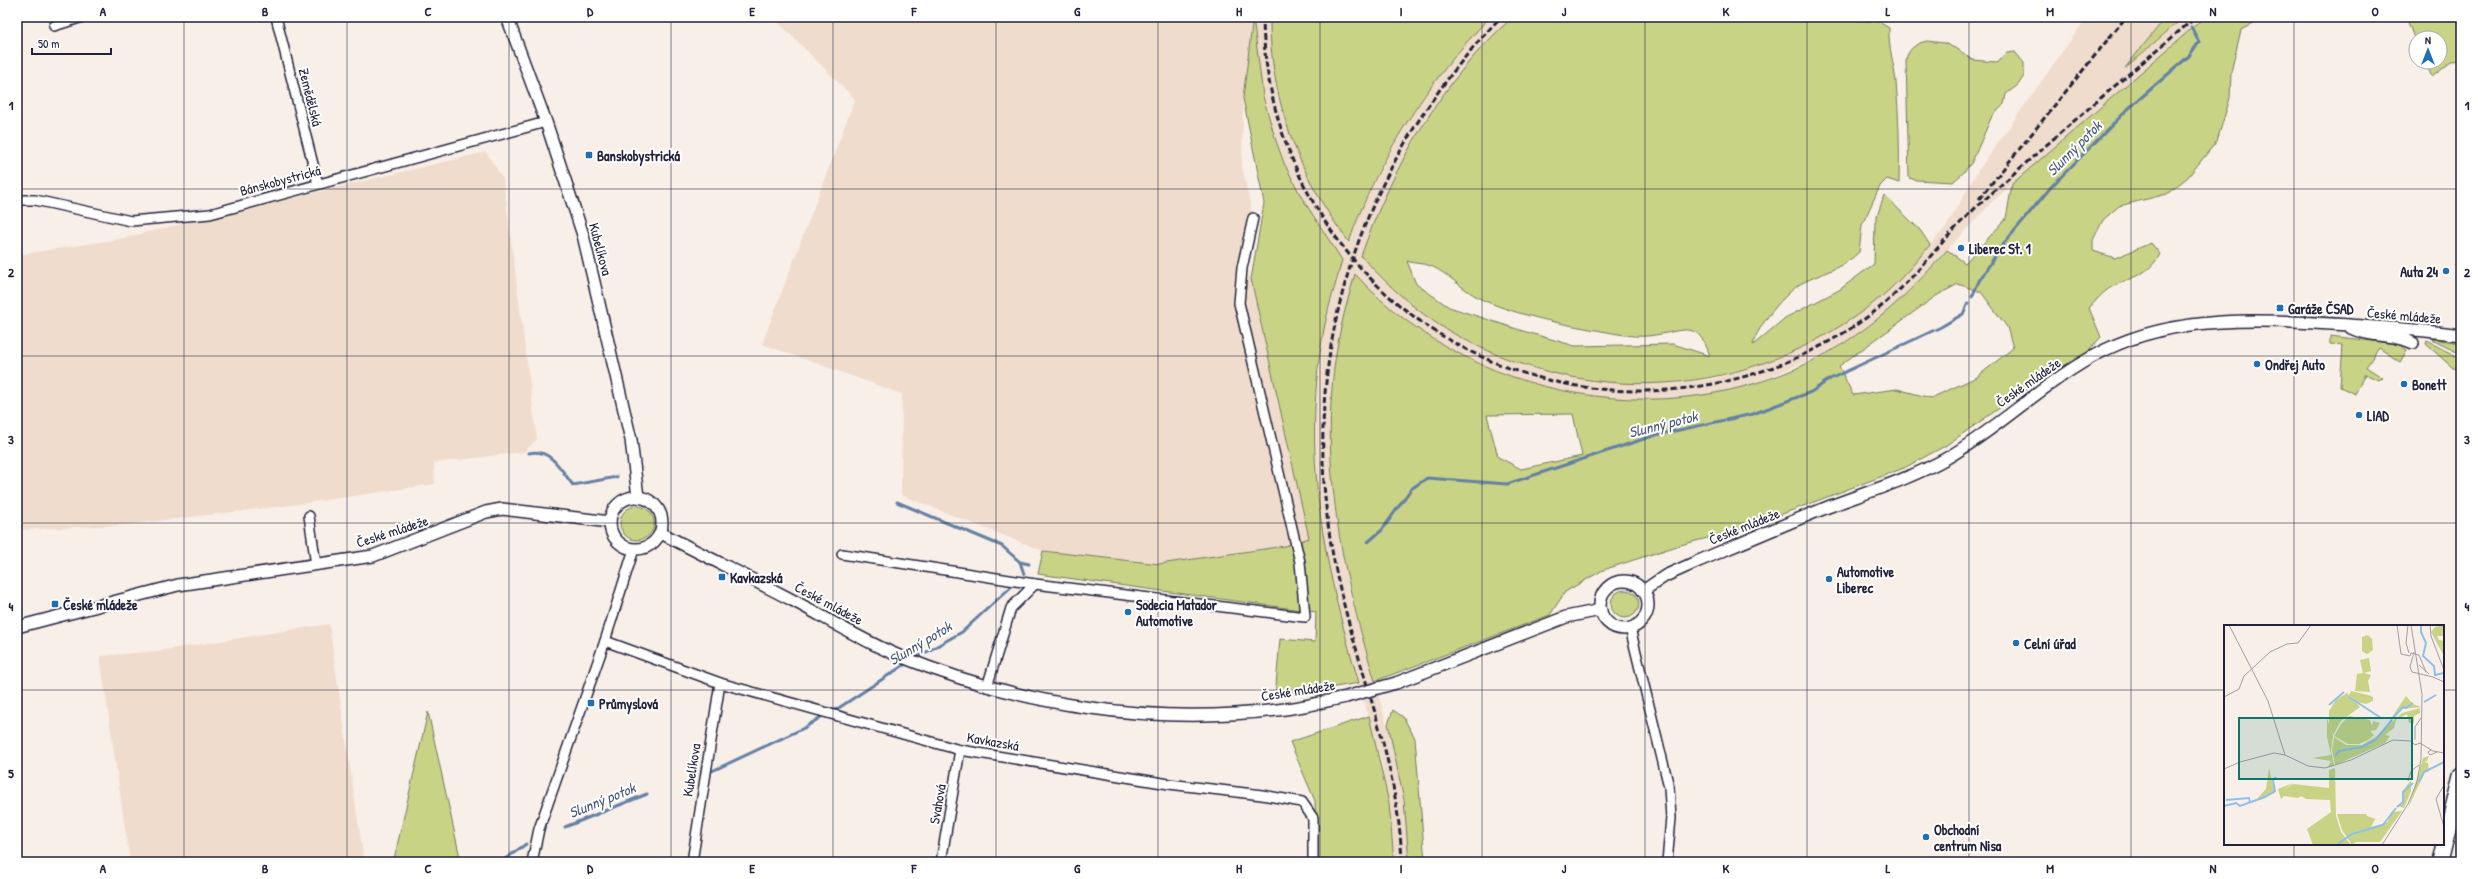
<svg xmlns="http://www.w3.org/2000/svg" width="2478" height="879" viewBox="0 0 2478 879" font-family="'Patrick Hand',sans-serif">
<rect width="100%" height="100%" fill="#f8efe8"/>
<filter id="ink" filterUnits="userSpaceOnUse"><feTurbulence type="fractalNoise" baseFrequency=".025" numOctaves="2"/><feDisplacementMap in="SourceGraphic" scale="8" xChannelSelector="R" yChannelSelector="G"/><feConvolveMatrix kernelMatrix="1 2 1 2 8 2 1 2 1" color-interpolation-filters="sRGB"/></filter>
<g filter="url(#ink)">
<g fill="#efdccc">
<path d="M773,17H1253L1243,98L1242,166L1253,218L1242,268L1251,279L1309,538L1285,546L1159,564L1043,551L901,495L902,394L762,344L855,99Z"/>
<path d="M1254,17H1270L1275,73L1290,133L1316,191L1349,242L1362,208L1398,137L1438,76L1464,44L1490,17H1513L1476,55L1451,86L1412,145L1377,214L1361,256L1389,285L1412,305L1467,341L1530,367L1579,378L1633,384L1672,383L1712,379L1751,368L1788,353L1846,323L1881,296L1908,270L1946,227L1978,171L2087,17H2166L2128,66L2184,17H2205L1992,202L1892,309L1854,336L1825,353L1756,383L1715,394L1673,399L1632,400L1576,394L1525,382L1460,355L1430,337L1402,318L1355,275L1341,327L1335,370L1331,417L1333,497L1349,591L1397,761L1408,830L1409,862H1394L1392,831L1382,764L1333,595L1317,499L1315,416L1319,368L1325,324L1342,260L1302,198L1284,163L1275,138L1259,75Z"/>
<path d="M486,152L503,179L537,439L524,452L434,463L435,484L292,505L124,525L17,530V255L119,239Z"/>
<path d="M329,624L364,862H130L100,656L157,651Z"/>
</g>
<g fill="#c8d386" stroke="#757a60" fill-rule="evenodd">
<path d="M1253,17L1263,96L1275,138L1284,163L1302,198L1342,260C1337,281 1329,303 1325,324C1300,450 1323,563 1359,683L1275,697L1280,639L1315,642L1316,612L1038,574L1043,551L1159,564L1285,546L1309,538L1251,279L1264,203L1243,98Z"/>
<path d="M1270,17H1490C1428,81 1378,158 1349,242C1300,179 1269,98 1270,17Z"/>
<path d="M1513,17H1831L1879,22L1889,28C1888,47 1894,63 1896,82C1899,116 1900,149 1899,183L1887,179L1880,186L1862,225L1859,252C1843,268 1822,273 1802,283C1786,292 1756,327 1753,345L1785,318L1839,290L1874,264L1875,223L1884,195L1920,230L1930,245C1915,263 1899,282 1881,297C1752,402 1580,412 1439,325C1410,306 1385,282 1361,256C1392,168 1442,79 1513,17ZM1407,261C1414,264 1424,263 1431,266C1450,274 1467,295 1490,303C1528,318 1567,325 1607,332C1623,335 1639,338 1655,335C1684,331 1698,319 1710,356L1673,344L1575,346L1523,331L1449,307L1416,284Z"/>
<path d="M2166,17H2184L2125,68Z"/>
<path d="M2205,17H2264L2241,30L2231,72L2230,98L2217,141L2188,177L2167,194L2119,206L2103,220L2093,240V251L2115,258L2151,243L2160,254C2148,278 2126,277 2107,290C2100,295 2094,303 2089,308L2101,337L2085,355L2050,373L1945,446L1904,468L1745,528L1677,546L1603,570L1565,592L1550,615L1375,681C1340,565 1315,449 1341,327C1345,309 1350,292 1355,274C1480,411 1702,442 1856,335C1891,311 1919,282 1947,250L1965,263L2006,219L2012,184ZM1958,284L1981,292L2007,327L2013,348L1977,377L1931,398L1897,389L1853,395L1839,366L1936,296ZM1573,414L1582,456L1521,469L1498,457L1487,415Z"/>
<path d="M2406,17H2461V60L2452,61L2432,77L2425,62H2440V38H2416V43Z"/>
<path d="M1927,41L1944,43L1959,50L1972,60L1997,62L2007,53L2015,52L2024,63V76L2018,85L2006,94L2004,104L1991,118L1972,162L1963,173L1953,182L1916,180L1909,178L1906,60C1908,49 1916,43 1927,41Z"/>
<path d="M2330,336L2397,344L2407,350L2400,362L2379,348L2366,367L2383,378L2378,380L2365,374L2355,394L2340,387L2343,345L2330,344Z"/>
<path d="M2433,339L2461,343V354L2434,341Z"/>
<path d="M2427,341L2460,358L2461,370L2453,368L2426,344Z"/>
<circle cx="637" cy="523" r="17"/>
<circle cx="1625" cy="604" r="14"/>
<path d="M1393,710L1403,717L1415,738L1425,862H1409L1404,800L1388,724Z"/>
<path d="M428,712L461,862H394V859Z"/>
<path d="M1369,716L1389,803L1394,862H1316L1315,801L1290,742Z"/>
</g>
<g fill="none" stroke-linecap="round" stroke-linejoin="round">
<g stroke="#6480a5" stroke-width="3">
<path d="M1972,297L1979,281L2001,247L2051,187L2128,109L2189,56L2199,42L2191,27"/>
<path d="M529,453C551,448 561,470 573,485L617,477"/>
<path d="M897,502L1002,546L1020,562"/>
<path d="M1368,542L1382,530L1411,489L1427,478L1507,484L1656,435L1753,414L1811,392L1830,379L1941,327L1963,314L1968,303"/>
<path d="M1024,574L1020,562L1029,564"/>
<path d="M914,659L962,632L1012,586"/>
<path d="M834,711L907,663"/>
<path d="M710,772L804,728L821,717"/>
<path d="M565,827L647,794"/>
<path d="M501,862L526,844"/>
</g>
<defs>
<g id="minor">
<path d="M276,17L318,184"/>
<path d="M54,26L83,17"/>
<path d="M17,200H35L131,221L210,214L546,122"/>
<path d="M309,516L316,565"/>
<path d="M842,554L1035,584L1011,608L987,687"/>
<path d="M1035,584L1305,617L1300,562L1239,303L1242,268L1253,218"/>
<path d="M1630,628L1669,787L1671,818L1667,862"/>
<path d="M605,641L720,683L960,750L1169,784L1262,795L1302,802L1313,818V862"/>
<path d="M532,862L539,829L605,641L634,549"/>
<path d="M692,862L720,683"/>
<path d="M941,862L960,750"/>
</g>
<g id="tertiary">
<path d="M507,17L546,122L583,235L631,440L638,497"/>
<path d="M2351,328C2371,338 2394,333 2413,343"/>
<circle cx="636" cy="523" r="26"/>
<path d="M661,533C705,556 750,578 794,601C828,619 861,640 897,655C1019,705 1153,727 1285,709C1305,707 1326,701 1346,697"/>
<circle cx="1624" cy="605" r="24"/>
<path d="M1643,591L1665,576L1694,563C1739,544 1783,525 1828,507C1868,492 1910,479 1947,458C2002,426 2047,379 2105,350C2180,313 2268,320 2349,325C2387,328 2424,330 2461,335"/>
<path d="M17,627L178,585L373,556L486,512L502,509L610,522"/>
<path d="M1396,683L1566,617L1601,610"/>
</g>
<path id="trunk" d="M2440,862L2461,775"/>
</defs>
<use href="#minor" stroke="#22223b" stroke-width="12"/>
<use href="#tertiary" stroke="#22223b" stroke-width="14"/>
<use href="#trunk" stroke="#22223b" stroke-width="18"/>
<use href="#minor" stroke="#fff" stroke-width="9"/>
<use href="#tertiary" stroke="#fff" stroke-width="11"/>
<use href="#trunk" stroke="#fff" stroke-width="15"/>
<g stroke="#22223b" stroke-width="3" stroke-dasharray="6 3" stroke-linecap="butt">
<path d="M1263,17C1264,129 1316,238 1403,308C1540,419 1736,417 1874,312C1915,281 1943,236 1982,202C2052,139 2124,78 2196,17"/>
<path d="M1979,199L2126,17"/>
<path d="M1402,862C1398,764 1364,686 1341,593C1289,381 1350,173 1501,17"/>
</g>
<defs>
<path id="tertiary-bridge" d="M1346,697L1396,683"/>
</defs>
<use href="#tertiary-bridge" stroke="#22223b" stroke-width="14" stroke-linecap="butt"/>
<use href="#tertiary-bridge" stroke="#fff" stroke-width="11"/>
</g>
</g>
<path fill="none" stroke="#22223b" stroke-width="1" stroke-opacity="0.55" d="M184,17V862M347,17V862M509,17V862M671,17V862M833,17V862M996,17V862M1158,17V862M1320,17V862M1482,17V862M1645,17V862M1807,17V862M1969,17V862M2131,17V862M2294,17V626M17,189H2461M17,356H2461M17,523H2461M17,690H2225M2443,690H2461M2294,844V862"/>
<g fill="#1f6fb2" stroke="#fff" stroke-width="1.5">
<rect x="585" y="151" width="8" height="8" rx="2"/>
<circle cx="1961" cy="248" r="4"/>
<circle cx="2446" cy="271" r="4"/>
<rect x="2276" y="304" width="8" height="8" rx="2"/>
<circle cx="2257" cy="364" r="4"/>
<circle cx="2404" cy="384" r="4"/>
<circle cx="2359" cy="415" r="4"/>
<rect x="718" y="573" width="8" height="8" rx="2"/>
<circle cx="1829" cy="579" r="4"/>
<rect x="51" y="600" width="8" height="8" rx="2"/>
<circle cx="1128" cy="612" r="4"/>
<circle cx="2016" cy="643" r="4"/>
<rect x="587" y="699" width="8" height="8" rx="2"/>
<circle cx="1926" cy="837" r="4"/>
</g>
<g text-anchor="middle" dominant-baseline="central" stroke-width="4" stroke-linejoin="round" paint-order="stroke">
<g font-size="14" fill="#22223b" stroke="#fff">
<text transform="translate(311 97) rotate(76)">Zemědělská</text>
<text transform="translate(280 180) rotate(-15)">Bánskobystrická</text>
<text transform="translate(601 249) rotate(75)">Kubelíkova</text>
<text transform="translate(2404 315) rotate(5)">České mládeže</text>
<text transform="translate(2028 382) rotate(-35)">České mládeže</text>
<text transform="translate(1744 526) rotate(-22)">České mládeže</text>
<text transform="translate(392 531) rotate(-18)">České mládeže</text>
<text transform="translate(829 603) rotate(28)">České mládeže</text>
<text transform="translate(1298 690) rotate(-9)">České mládeže</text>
<text transform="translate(993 741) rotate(10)">Kavkazská</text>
<text transform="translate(691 770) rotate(-81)">Kubelíkova</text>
<text transform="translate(937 804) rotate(-80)">Svahová</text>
</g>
<g font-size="14" font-weight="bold" fill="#22223b" stroke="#fff" text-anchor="start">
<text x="597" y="155">Banskobystrická</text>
<text x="1969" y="248">Liberec St. 1</text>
<text x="2438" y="271" text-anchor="end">Auta 24</text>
<text x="2288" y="308">Garáže ČSAD</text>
<text x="2265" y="364">Ondřej Auto</text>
<text x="2412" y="384">Bonett</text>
<text x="2367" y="415">LIAD</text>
<text x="1837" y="571">Automotive<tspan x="1837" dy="16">Liberec</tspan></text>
<text x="730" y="577">Kavkazská</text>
<text x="63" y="604">České mládeže</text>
<text x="1136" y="604">Sodecia Matador<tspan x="1136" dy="16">Automotive</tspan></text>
<text x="2024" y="643">Celní úřad</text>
<text x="599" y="703">Průmyslová</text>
<text x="1934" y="829">Obchodní<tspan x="1934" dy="16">centrum Nisa</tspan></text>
</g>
<g font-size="15" font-style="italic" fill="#485979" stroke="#fff">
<text transform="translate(2074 148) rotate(-45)">Slunný potok</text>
<text transform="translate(1663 424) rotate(-14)">Slunný potok</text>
<text transform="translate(920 643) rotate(-31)">Slunný potok</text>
<text transform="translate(602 800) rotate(-22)">Slunný potok</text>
</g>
</g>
<g transform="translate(2224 625)">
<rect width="220" height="220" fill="#f8efe8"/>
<path d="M220,0V11H213L215,15L220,16V31L207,7L211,2ZM144,10L148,14L149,25L143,29L138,26V12ZM145,33L147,46L140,48L147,50L144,56L146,67L131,66L133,49L139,48L136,35ZM127,66L144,70L149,72V76L142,79L133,77L125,70ZM123,68L136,82L117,96L109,110L105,99V86L112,75ZM182,71L189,79L197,82L179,84L164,98ZM196,83V88L190,91V98H185L183,89L172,95L170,103L161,110L166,111L161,118L111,140L108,125L110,112L122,120H138L153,111L178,88ZM125,91L146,95L148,101L149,96L156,98L152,105L146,106L150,110L144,115L135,119H124L110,111L117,99ZM103,93L109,111L107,125L110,141L104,142L107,136L88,133L107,130L103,112ZM205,131L203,136L200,137L204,138L205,146L201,147L184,183L199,133ZM45,143L51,168L32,175L42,164ZM111,143L112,191L117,207L127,220H89L83,204L107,187L106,175L82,174L77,171L74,173L60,171L57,174L54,164L69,158L59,165L69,159L105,163V145ZM187,155V166L180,183L174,181L179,177L178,167ZM178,186L156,217H132L128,220L118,205L113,189H142L143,191L151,194L147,202L164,197L167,187Z" fill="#c8d386"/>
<path fill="none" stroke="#90bfeb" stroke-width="2" d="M197,0V7L202,18L199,31L210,41L211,50L220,48M125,72L157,93M200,77L212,70M105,80L120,67M168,94L179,82L182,83L189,78M153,113L168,95M111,131L115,126L138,122L153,114M195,157L200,147L220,137M2,175L25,173L26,177M0,181L12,178L16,181L41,172L51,166L49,155L52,152M173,182L179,177V167L189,158M113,220L128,209L159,200L172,183"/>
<path fill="none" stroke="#a29da3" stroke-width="1" d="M5,0L44,76L61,130L84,141L101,143L127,135L169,115L187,116L191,120L196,118L209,126L220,128M173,0L177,29L186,31L187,28M184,0L182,18L185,28M206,0L207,11L220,45M190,27L186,42L188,47L209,52L220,57M187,28L195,30L202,47M195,40L205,49M0,72L15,64L20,51L46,27L63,19L74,18L87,0M191,115V102L197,93M207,125L204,127L206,130L213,127M0,144L16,137L50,128L61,130M184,156L187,146L195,140M220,160L212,174L220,202M158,220L184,179L193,157L197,134L198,69L187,0"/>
<path fill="#0f766e" fill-opacity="0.15" stroke="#0f766e" stroke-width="2" d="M15,93H188V154H15Z"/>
<rect width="220" height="220" fill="none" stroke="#22223b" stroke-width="2"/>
</g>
<rect width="2478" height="879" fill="none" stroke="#fff" stroke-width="44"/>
<g transform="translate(2428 50)"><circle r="19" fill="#ffffff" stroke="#a7a7b1"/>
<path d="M0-3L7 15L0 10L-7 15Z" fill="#1f6fb2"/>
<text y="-6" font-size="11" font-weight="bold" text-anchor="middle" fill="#22223b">N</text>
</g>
<path d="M32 48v6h79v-6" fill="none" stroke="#22223b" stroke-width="2"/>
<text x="38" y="48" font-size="12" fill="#22223b" stroke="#ffffff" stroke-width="3" paint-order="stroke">50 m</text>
<rect x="22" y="22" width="2434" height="835" fill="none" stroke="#22223b" stroke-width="1.5"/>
<g font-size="13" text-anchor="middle" font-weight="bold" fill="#22223b">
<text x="103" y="16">A</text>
<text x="265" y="16">B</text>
<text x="428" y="16">C</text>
<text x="590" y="16">D</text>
<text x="752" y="16">E</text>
<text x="914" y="16">F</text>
<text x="1077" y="16">G</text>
<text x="1239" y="16">H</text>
<text x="1401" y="16">I</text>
<text x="1564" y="16">J</text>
<text x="1726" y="16">K</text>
<text x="1888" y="16">L</text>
<text x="2050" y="16">M</text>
<text x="2213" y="16">N</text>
<text x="2375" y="16">O</text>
<text x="11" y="110">1</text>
<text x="2467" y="110">1</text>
<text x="11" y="277">2</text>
<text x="2467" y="277">2</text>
<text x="11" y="444">3</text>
<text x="2467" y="444">3</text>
<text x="11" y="611">4</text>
<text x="2467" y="611">4</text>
<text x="11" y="778">5</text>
<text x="2467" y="778">5</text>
<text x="103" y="873">A</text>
<text x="265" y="873">B</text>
<text x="428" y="873">C</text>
<text x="590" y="873">D</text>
<text x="752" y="873">E</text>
<text x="914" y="873">F</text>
<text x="1077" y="873">G</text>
<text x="1239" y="873">H</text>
<text x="1401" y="873">I</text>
<text x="1564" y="873">J</text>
<text x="1726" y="873">K</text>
<text x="1888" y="873">L</text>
<text x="2050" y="873">M</text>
<text x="2213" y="873">N</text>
<text x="2375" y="873">O</text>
</g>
</svg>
